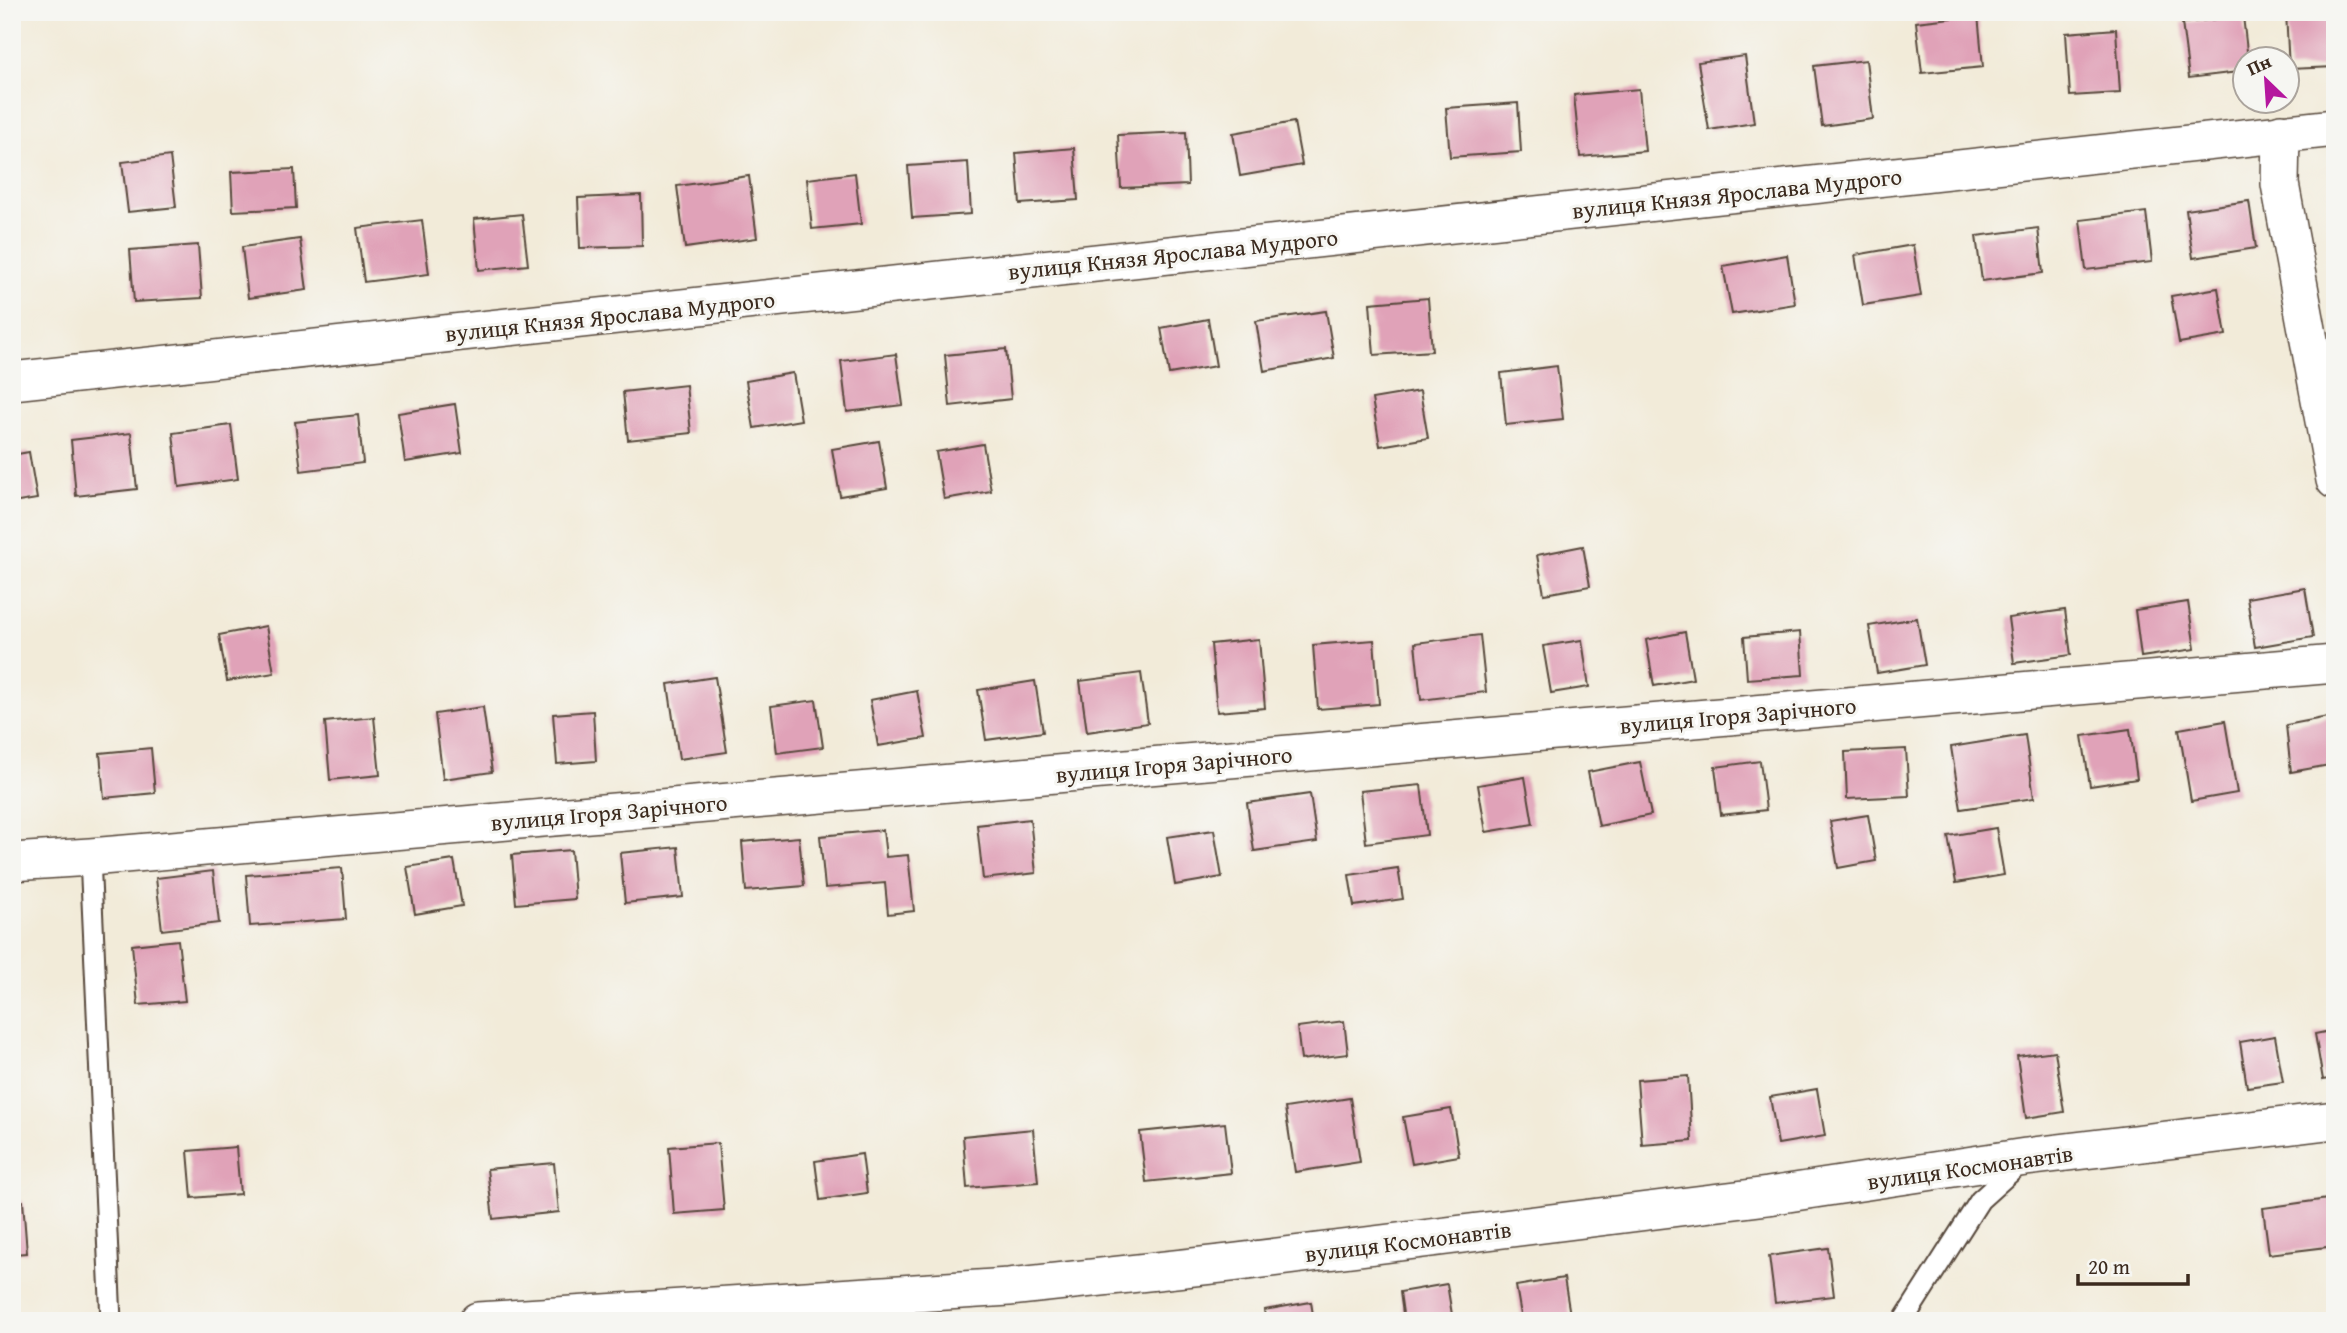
<svg xmlns="http://www.w3.org/2000/svg" width="2347" height="1333" viewBox="0 0 2347 1333" font-family="'Gentium Book Plus',serif">
<rect width="100%" height="100%" fill="#f6f6f2"/>
<filter id="ink" filterUnits="userSpaceOnUse"><feTurbulence type="fractalNoise" baseFrequency=".0143" numOctaves="2"/><feDisplacementMap in="SourceGraphic" scale="14" xChannelSelector="R" yChannelSelector="G"/><feConvolveMatrix kernelMatrix="1 2 1 2 8 2 1 2 1" color-interpolation-filters="sRGB"/></filter>
<filter id="wash" filterUnits="userSpaceOnUse"><feTurbulence type="fractalNoise" baseFrequency=".00686" numOctaves="4" result="noise"/><feDisplacementMap in="SourceGraphic" scale="28" xChannelSelector="R" yChannelSelector="G"/><feGaussianBlur stdDeviation="1.57" result="paint"/><feColorMatrix in="noise" values="0 0 0 0 0 0 0 0 0 0 0 0 0 0 0 0 0 1.4 0 .05"/><feComposite in="paint" operator="in"/></filter>
<g filter="url(#wash)">
<rect width="100%" height="100%" fill="#f2ebd9"/>
<g id="blocks">
<g fill="#e0a2b8">
<path d="M1675,12H1729V14L1676,19Z"/>
<path d="M2286,12H2335V67L2289,69Z"/>
<path d="M1978,15L1983,67L1922,73L1916,22Z"/>
<path d="M2243,16L2248,60H2246V71L2189,78L2182,23Z"/>
<path d="M2116,29L2120,93L2070,96L2066,33Z"/>
<path d="M1745,56L1754,123L1709,130L1698,62Z"/>
<path d="M1866,60L1873,119L1822,126L1814,66Z"/>
<path d="M1639,89L1645,151L1580,157L1574,95Z"/>
<path d="M1518,103L1521,152L1450,157L1446,108Z"/>
<path d="M1294,122L1302,165L1240,176L1233,133Z"/>
<path d="M1186,132L1188,185L1121,188L1118,135Z"/>
<path d="M1074,148L1078,200L1020,204L1016,153Z"/>
<path d="M170,156L176,207L128,212L122,162Z"/>
<path d="M968,162L971,214L912,218L908,166Z"/>
<path d="M294,169L296,208L233,211L231,172Z"/>
<path d="M855,173L861,224L812,229L807,179Z"/>
<path d="M749,176L757,238L685,248L677,186Z"/>
<path d="M641,195L642,246L580,248L578,198Z"/>
<path d="M2249,201L2256,248L2193,258L2186,210Z"/>
<path d="M2146,212L2152,262L2086,270L2080,220Z"/>
<path d="M522,214L528,265L479,270L474,219Z"/>
<path d="M422,220L429,274L364,282L357,228Z"/>
<path d="M2038,228L2043,273L1982,281L1976,236Z"/>
<path d="M300,239L307,290L248,298L242,247Z"/>
<path d="M198,245L202,298L134,302L130,250Z"/>
<path d="M1913,245L1921,296L1863,305L1855,255Z"/>
<path d="M1787,255L1795,304L1732,314L1723,266Z"/>
<path d="M2218,288L2226,335L2179,343L2171,296Z"/>
<path d="M1428,298L1432,351L1374,355L1370,303Z"/>
<path d="M1326,311L1334,358L1264,371L1256,321Z"/>
<path d="M1208,319L1216,366L1169,374L1161,328Z"/>
<path d="M1006,349L1011,399L950,406L945,355Z"/>
<path d="M896,354L903,405L847,412L841,361Z"/>
<path d="M1557,366L1563,419L1506,425L1501,373Z"/>
<path d="M793,373L801,420L754,428L746,381Z"/>
<path d="M686,385L691,433L628,440L623,392Z"/>
<path d="M1420,391L1428,438L1380,446L1372,399Z"/>
<path d="M455,404L462,453L405,462L398,413Z"/>
<path d="M358,415L363,463L301,471L295,422Z"/>
<path d="M231,425L238,479L179,487L173,433Z"/>
<path d="M131,433L137,489L76,496L71,440Z"/>
<path d="M879,441L887,488L840,496L832,449Z"/>
<path d="M983,444L991,491L944,499L936,452Z"/>
<path d="M29,452L37,499L12,503V455Z"/>
<path d="M1583,546L1590,586L1544,594L1537,555Z"/>
<path d="M2305,588L2313,637L2255,647L2247,598Z"/>
<path d="M2188,602L2195,649L2141,657L2135,610Z"/>
<path d="M2065,610L2071,655L2014,663L2008,618Z"/>
<path d="M1917,618L1925,665L1877,673L1869,626Z"/>
<path d="M266,626L274,673L227,681L219,635Z"/>
<path d="M1685,632L1693,679L1654,686L1646,640Z"/>
<path d="M1800,632L1803,675L1747,679L1744,637Z"/>
<path d="M1480,635L1486,692L1421,700L1415,643Z"/>
<path d="M1259,639L1265,708L1217,712L1211,644Z"/>
<path d="M1374,640L1379,704L1318,709L1313,645Z"/>
<path d="M1582,640L1589,687L1551,693L1543,646Z"/>
<path d="M1141,673L1148,723L1087,732L1080,681Z"/>
<path d="M715,677L727,752L679,759L668,684Z"/>
<path d="M1035,681L1043,732L986,740L978,690Z"/>
<path d="M917,691L926,738L878,746L870,700Z"/>
<path d="M816,700L823,747L777,753L771,706Z"/>
<path d="M483,707L492,772L443,779L435,714Z"/>
<path d="M593,711L596,761L557,764L553,714Z"/>
<path d="M2333,716L2335,764L2291,772L2286,725Z"/>
<path d="M374,717L380,775L330,780L325,722Z"/>
<path d="M2225,721L2237,793L2191,801L2179,729Z"/>
<path d="M2130,729L2137,779L2090,786L2082,736Z"/>
<path d="M2025,735L2034,798L1961,809L1951,747Z"/>
<path d="M151,748L155,793L104,798L100,753Z"/>
<path d="M1906,749L1909,796L1847,799L1845,752Z"/>
<path d="M1760,761L1766,810L1721,815L1715,767Z"/>
<path d="M1640,762L1651,815L1599,826L1588,772Z"/>
<path d="M1525,777L1533,824L1486,832L1478,785Z"/>
<path d="M1421,785L1427,835L1366,843L1360,791Z"/>
<path d="M1310,794L1317,842L1254,851L1247,803Z"/>
<path d="M1868,815L1876,861L1838,868L1830,821Z"/>
<path d="M1030,819L1036,873L983,879L977,825Z"/>
<path d="M1996,828L2004,875L1956,883L1948,836Z"/>
<path d="M883,830L886,857L908,855L914,911L888,914L885,883L825,888L820,836Z"/>
<path d="M1214,830L1222,877L1175,885L1167,837Z"/>
<path d="M799,837L804,886L746,891L742,842Z"/>
<path d="M678,847L683,897L625,903L620,853Z"/>
<path d="M571,850L575,899L516,904L512,855Z"/>
<path d="M454,860L462,906L415,914L407,867Z"/>
<path d="M342,868L346,919L250,926L246,875Z"/>
<path d="M1398,868L1403,899L1354,906L1349,875Z"/>
<path d="M213,871L219,923L162,930L156,878Z"/>
<path d="M178,940L185,1001L138,1005L132,945Z"/>
<path d="M1344,1021L1348,1054L1301,1060L1297,1027Z"/>
<path d="M2335,1030V1078L2323,1080L2315,1034Z"/>
<path d="M2275,1036L2283,1082L2247,1087L2240,1042Z"/>
<path d="M2055,1051L2064,1112L2026,1118L2017,1056Z"/>
<path d="M1688,1076L1692,1141L1642,1145L1637,1080Z"/>
<path d="M1817,1089L1825,1136L1778,1144L1770,1097Z"/>
<path d="M1350,1098L1360,1162L1295,1172L1285,1108Z"/>
<path d="M1451,1109L1459,1156L1412,1164L1403,1117Z"/>
<path d="M1225,1123L1231,1173L1146,1182L1140,1132Z"/>
<path d="M1033,1129L1038,1182L967,1188L963,1136Z"/>
<path d="M718,1143L724,1210L674,1214L669,1147Z"/>
<path d="M236,1147L240,1194L192,1198L188,1151Z"/>
<path d="M862,1154L867,1193L820,1200L815,1161Z"/>
<path d="M554,1163L559,1212L493,1219L487,1169Z"/>
<path d="M2335,1198V1246L2269,1254L2263,1208Z"/>
<path d="M23,1201L27,1253L12,1254V1202Z"/>
<path d="M1828,1248L1834,1296L1775,1303L1769,1256Z"/>
<path d="M1564,1278L1571,1321H1522L1516,1286Z"/>
<path d="M1447,1284L1453,1321H1404L1400,1292Z"/>
<path d="M1311,1302L1314,1321H1266L1264,1310Z"/>
</g>
</g>
</g>
<g filter="url(#ink)">
<use href="#blocks" fill-opacity="0" stroke="#56473a" stroke-width="2"/>
<g fill="none" stroke-linecap="round" stroke-linejoin="round">
<defs>
<g id="service">
<path d="M90,857L111,1321"/>
<path d="M1903,1321L1980,1200L2021,1163"/>
</g>
<g id="minor">
<path d="M2281,133L2280,184L2335,480"/>
<path d="M12,381L2335,128"/>
<path d="M12,862L90,857L2335,664"/>
<path d="M478,1321L1009,1287L1230,1263L1768,1196L2026,1157L2335,1120"/>
</g>
</defs>
<use href="#service" stroke="#56473a" stroke-width="23"/>
<use href="#minor" stroke="#56473a" stroke-width="40"/>
<use href="#service" stroke="#fff" stroke-width="19"/>
<use href="#minor" stroke="#fff" stroke-width="37"/>
</g>
</g>
<g text-anchor="middle" dominant-baseline="central" stroke-width="6" stroke-linejoin="round" paint-order="stroke">
<g font-size="23" fill="#3b2a1e" stroke="#f6f6f2">
<text transform="translate(1737 193) rotate(-6)">вулиця Князя Ярослава Мудрого</text>
<text transform="translate(1173 254) rotate(-6)">вулиця Князя Ярослава Мудрого</text>
<text transform="translate(610 316) rotate(-6)">вулиця Князя Ярослава Мудрого</text>
<text transform="translate(1738 715) rotate(-5)">вулиця Ігоря Зарічного</text>
<text transform="translate(1174 764) rotate(-5)">вулиця Ігоря Зарічного</text>
<text transform="translate(609 812) rotate(-5)">вулиця Ігоря Зарічного</text>
<text transform="translate(1970 1167) rotate(-8)">вулиця Космонавтів</text>
<text transform="translate(1408 1241) rotate(-7)">вулиця Космонавтів</text>
</g>
</g>
<rect width="2347" height="1333" fill="none" stroke="#f6f6f2" stroke-width="42"/>
<g transform="translate(2266 80) rotate(335)"><circle r="33" fill="#f6f6f2" stroke="#aba49d" stroke-width="2"/>
<path d="M0-5L12 26L0 18L-12 26Z" fill="#b5179e"/>
<text y="-10" font-size="19" font-weight="bold" text-anchor="middle" fill="#3b2a1e">Пн</text>
</g>
<path d="M2078 1274v10h110v-10" fill="none" stroke="#3b2a1e" stroke-width="3.5"/>
<text x="2088" y="1274" font-size="21" fill="#3b2a1e" stroke="#f6f6f2" stroke-width="5" paint-order="stroke">20 m</text>
</svg>
